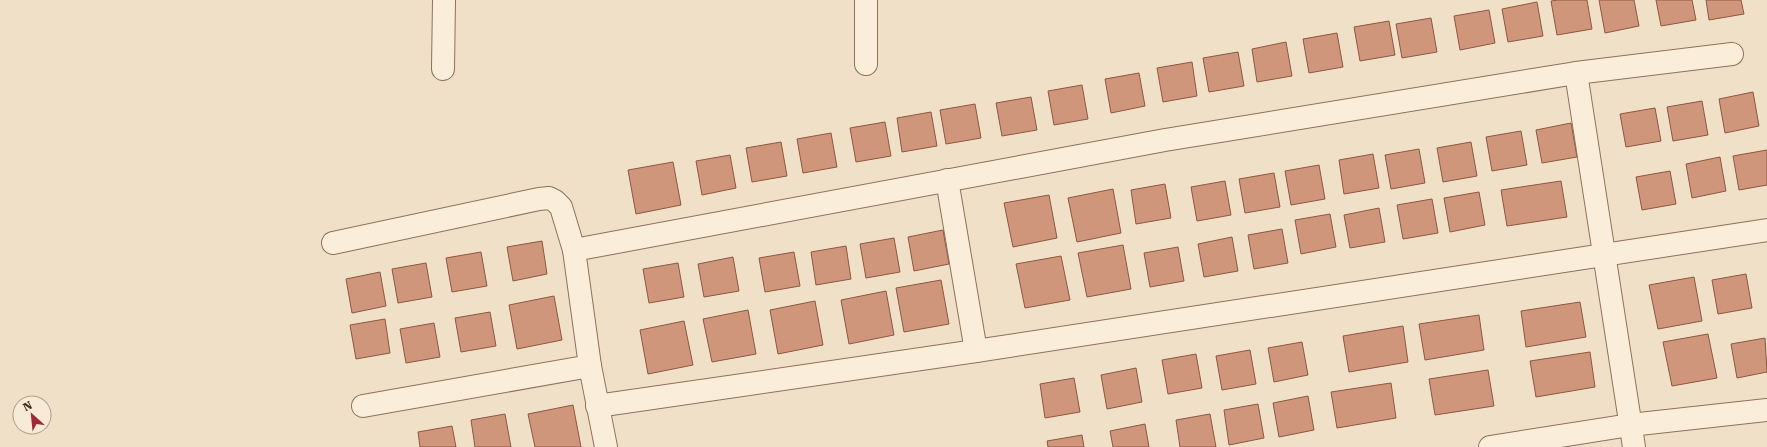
<svg xmlns="http://www.w3.org/2000/svg" width="1767" height="447" viewBox="0 0 1767 447" font-family="'Roboto Serif',serif">
<rect width="100%" height="100%" fill="#f0e0c7"/>
<g fill="#d0967c" stroke="#8d5740">
<path d="M1558,0H1587L1592,29L1557,35L1551,1Z"/>
<path d="M1599,0H1634L1639,26L1605,33Z"/>
<path d="M1656,0H1692L1696,20L1661,26Z"/>
<path d="M1706,0H1741L1744,14L1709,20Z"/>
<path d="M1537,2L1543,36L1508,42L1502,9Z"/>
<path d="M1489,10L1495,43L1460,50L1454,16Z"/>
<path d="M1431,18L1437,52L1402,58L1396,24Z"/>
<path d="M1389,21L1395,55L1360,61L1354,27Z"/>
<path d="M1337,33L1343,67L1309,73L1303,39Z"/>
<path d="M1286,42L1292,76L1257,82L1252,49Z"/>
<path d="M1238,52L1244,86L1209,92L1203,58Z"/>
<path d="M1192,62L1197,96L1163,102L1157,68Z"/>
<path d="M1139,73L1145,106L1111,113L1105,79Z"/>
<path d="M1082,85L1088,119L1054,125L1048,91Z"/>
<path d="M1753,92L1759,126L1725,133L1719,99Z"/>
<path d="M1031,97L1037,130L1002,136L996,103Z"/>
<path d="M1702,101L1708,135L1673,141L1667,107Z"/>
<path d="M975,104L981,138L946,144L940,110Z"/>
<path d="M1655,108L1661,141L1626,147L1620,114Z"/>
<path d="M931,112L937,146L902,152L897,118Z"/>
<path d="M885,122L891,156L856,162L850,128Z"/>
<path d="M1571,123L1577,157L1542,163L1536,130Z"/>
<path d="M1521,131L1527,165L1492,171L1486,137Z"/>
<path d="M831,133L837,167L803,173L797,139Z"/>
<path d="M781,142L787,176L752,182L746,148Z"/>
<path d="M1471,142L1477,176L1443,182L1437,148Z"/>
<path d="M1419,149L1425,183L1391,189L1385,155Z"/>
<path d="M1767,150V185L1739,190L1733,156Z"/>
<path d="M1373,154L1379,188L1344,194L1339,160Z"/>
<path d="M730,155L736,188L702,195L696,161Z"/>
<path d="M1720,157L1726,191L1692,198L1686,164Z"/>
<path d="M673,162L681,205L636,214L628,170Z"/>
<path d="M1319,165L1325,199L1291,205L1285,171Z"/>
<path d="M1670,171L1676,204L1642,210L1636,177Z"/>
<path d="M1274,173L1280,207L1245,213L1239,179Z"/>
<path d="M1225,181L1231,215L1197,221L1191,187Z"/>
<path d="M1561,181L1567,217L1507,226L1501,190Z"/>
<path d="M1165,184L1171,218L1136,224L1131,190Z"/>
<path d="M1113,189L1121,233L1077,242L1068,198Z"/>
<path d="M1479,192L1485,225L1450,232L1444,198Z"/>
<path d="M1049,195L1057,238L1013,247L1004,203Z"/>
<path d="M1432,199L1438,233L1403,239L1397,205Z"/>
<path d="M1379,208L1385,242L1350,248L1344,215Z"/>
<path d="M1330,214L1336,247L1301,254L1295,220Z"/>
<path d="M1282,229L1288,263L1254,269L1248,235Z"/>
<path d="M943,230L949,264L914,271L908,237Z"/>
<path d="M1232,237L1238,271L1204,277L1198,244Z"/>
<path d="M894,238L900,272L866,278L860,244Z"/>
<path d="M542,241L547,274L513,281L507,247Z"/>
<path d="M1123,245L1131,289L1087,297L1078,253Z"/>
<path d="M846,246L851,279L816,285L811,252Z"/>
<path d="M1178,247L1184,281L1150,287L1144,253Z"/>
<path d="M481,252L487,286L452,292L446,258Z"/>
<path d="M794,252L800,286L765,292L759,258Z"/>
<path d="M1061,256L1070,300L1025,308L1016,264Z"/>
<path d="M733,257L739,291L704,297L698,264Z"/>
<path d="M426,263L432,297L398,303L392,269Z"/>
<path d="M678,263L684,297L649,303L643,269Z"/>
<path d="M380,272L386,306L352,313L346,279Z"/>
<path d="M1746,274L1752,308L1718,314L1712,280Z"/>
<path d="M1694,277L1702,321L1658,329L1649,285Z"/>
<path d="M941,280L949,324L904,332L896,288Z"/>
<path d="M886,291L894,335L849,344L841,300Z"/>
<path d="M554,296L562,340L517,349L509,305Z"/>
<path d="M815,301L823,345L778,354L770,310Z"/>
<path d="M1580,302L1586,337L1526,347L1521,311Z"/>
<path d="M748,310L756,354L712,362L703,319Z"/>
<path d="M490,312L496,346L461,352L455,318Z"/>
<path d="M1479,315L1484,350L1425,360L1419,324Z"/>
<path d="M385,319L390,353L356,359L350,325Z"/>
<path d="M684,321L693,365L648,374L640,330Z"/>
<path d="M434,323L440,357L406,363L400,329Z"/>
<path d="M1403,326L1408,362L1349,372L1343,336Z"/>
<path d="M1708,334L1717,378L1672,386L1663,342Z"/>
<path d="M1765,338L1767,372L1737,378L1731,344Z"/>
<path d="M1302,342L1308,375L1274,382L1268,348Z"/>
<path d="M1250,350L1256,384L1222,390L1216,356Z"/>
<path d="M1590,352L1595,387L1536,397L1530,361Z"/>
<path d="M1196,354L1202,388L1168,394L1162,360Z"/>
<path d="M1136,368L1142,402L1107,409L1101,375Z"/>
<path d="M1488,370L1494,406L1435,415L1429,379Z"/>
<path d="M1074,378L1080,412L1045,418L1040,384Z"/>
<path d="M1391,383L1396,418L1337,428L1331,392Z"/>
<path d="M1308,396L1314,430L1279,437L1273,403Z"/>
<path d="M1258,404L1264,438L1229,445L1224,410Z"/>
<path d="M573,405L581,447H535L528,414Z"/>
<path d="M505,414L511,447H475L471,420Z"/>
<path d="M1210,414L1216,447H1180L1176,420Z"/>
<path d="M1145,424L1149,447H1113L1110,431Z"/>
<path d="M452,426L456,447H420L418,432Z"/>
<path d="M1082,435L1084,447H1048L1047,441Z"/>
</g>
<g fill="none" stroke-linecap="round" stroke-linejoin="round">
<defs>
<g id="minor">
<path d="M866,0V64"/>
<path d="M443,69L444,0"/>
<path d="M1576,73L1634,447"/>
<path d="M947,180L976,351"/>
<path d="M333,243L539,199L549,198L555,201L561,207L574,250L590,366L606,447"/>
<path d="M574,250L1165,140L1576,73L1732,54"/>
<path d="M363,406L590,366"/>
<path d="M597,406L976,351L1767,230"/>
<path d="M1490,447L1630,425L1767,410"/>
</g>
</defs>
<use href="#minor" stroke="#8d715b" stroke-width="24"/>
<use href="#minor" stroke="#faeedb" stroke-width="22"/>
</g>
<g transform="translate(32 415) rotate(333)"><circle r="19" fill="#f7ebd7" stroke="#ad9e8e"/>
<path d="M0-3L7 15L0 10L-7 15Z" fill="#9f2936"/>
<text y="-6" font-size="11" font-weight="bold" text-anchor="middle" fill="#3d2b20">N</text>
</g>
</svg>
